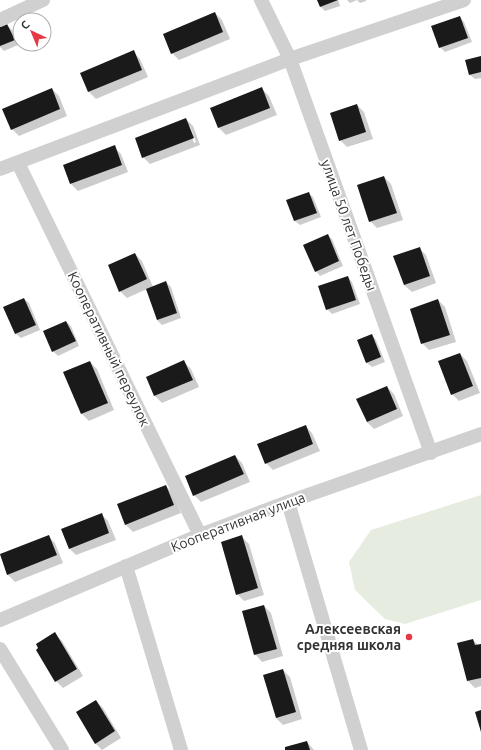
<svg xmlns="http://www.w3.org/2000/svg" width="481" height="750" viewBox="0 0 481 750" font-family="Ubuntu,sans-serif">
<rect width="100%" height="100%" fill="#fff"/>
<path fill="#e6ecdf" d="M481,495V600L405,624L385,619L355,590L349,562L371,530Z"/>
<g fill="#0003" fill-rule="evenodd">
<path d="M318,0H338L340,6L325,11L320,6Z"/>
<path d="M347,0H366V1L360,3L357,0L350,3Z"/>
<path d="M215,13L222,20L230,39L179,60L172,53Z"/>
<path d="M460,17L464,22L472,42L445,52L440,47Z"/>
<path d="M7,25L12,30L18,45L4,51L0,47V28Z"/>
<path d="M133,52L140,59L148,77L96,99L89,92L81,73Z"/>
<path d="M481,57V78L475,79L470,75Z"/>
<path d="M52,89L59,96L67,116L19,136L12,129Z"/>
<path d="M262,89L269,96L277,115L226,135L219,128L211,108Z"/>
<path d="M357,105L364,112L373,139L347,147L340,140Z"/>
<path d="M186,119L193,126L200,145L150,164L143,157ZM188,126H190L196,142L194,143Z"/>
<path d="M114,147L121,154L128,172L78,191L71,184Z"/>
<path d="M384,177L391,184L403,220L377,228L370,221Z"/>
<path d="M308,193L313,197L321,217L300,225L295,221L288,201Z"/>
<path d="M327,235L332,239L343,266L320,276L316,271Z"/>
<path d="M419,248L426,255L436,283L412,292L404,285Z"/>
<path d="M135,254L142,261L153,287L166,282L171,287L181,318L162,325L157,320L147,289L127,298L120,291Z"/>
<path d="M348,277L352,282L360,304L332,314L327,309Z"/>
<path d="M24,299L29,303L40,330L21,338L16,334L5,307Z"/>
<path d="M438,300L445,307L456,342L429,350L422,343Z"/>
<path d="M66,322L71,326L79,346L58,356L53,351Z"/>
<path d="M372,335L376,340L385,362L372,367L367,363L358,340Z"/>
<path d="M460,354L467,361L480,393L459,401L452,394Z"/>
<path d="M90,362L97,369L114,410L89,421L82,414Z"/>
<path d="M184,362L191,369L199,387L162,403L155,396L147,377Z"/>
<path d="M387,387L394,394L403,416L374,429L367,422Z"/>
<path d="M305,426L312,433L320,451L273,470L266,463Z"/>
<path d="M235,456L242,463L250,482L201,502L194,495Z"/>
<path d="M166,486L173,493L181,513L133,532L126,525L118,505Z"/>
<path d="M101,514L108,521L116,540L76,555L69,548Z"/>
<path d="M48,536L55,543L63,563L15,582L8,575L0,555Z"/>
<path d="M242,537L249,544L264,595L244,601L237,594Z"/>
<path d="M264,606L271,613L283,656L262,662L255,654Z"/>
<path d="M55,634L62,641L83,676L63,688L56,681Z"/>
<path d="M473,640L478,645H481V686L475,688L468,681L458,644Z"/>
<path d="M283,670L290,677L302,719L283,725L276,718Z"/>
<path d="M96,701L103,708L121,738L102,750L95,743Z"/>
<path d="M307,742L314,750H286Z"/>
</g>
<g fill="#1a1a1a">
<path d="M317,0H338L320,7Z"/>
<path d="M215,12L223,32L171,54L163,34Z"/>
<path d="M460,16L468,38L439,48L431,26Z"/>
<path d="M7,24L15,40L0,46V27Z"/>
<path d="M134,50L142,70L88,92L80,73Z"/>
<path d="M481,56V72L469,75L465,60Z"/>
<path d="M262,87L270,108L218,128L210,108Z"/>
<path d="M52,88L60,109L11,130L2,109Z"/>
<path d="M357,104L366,132L339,141L330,113Z"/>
<path d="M186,118L194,138L142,158L135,138Z"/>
<path d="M115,145L122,165L70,184L63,165Z"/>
<path d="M384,176L397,213L369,222L357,185Z"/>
<path d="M309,192L317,213L294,221L286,200Z"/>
<path d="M328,234L339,261L315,272L303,245Z"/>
<path d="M420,247L430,276L404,285L393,256Z"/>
<path d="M135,253L147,279L119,292L108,265Z"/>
<path d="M348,276L356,300L326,310L318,286Z"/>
<path d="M166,281L177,313L157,320L146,289Z"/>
<path d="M24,298L36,325L15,334L3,307Z"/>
<path d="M438,299L450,335L421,344L410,309Z"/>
<path d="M66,321L76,341L52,352L43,331Z"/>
<path d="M372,334L381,357L366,363L357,340Z"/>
<path d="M460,353L473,386L451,395L438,361Z"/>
<path d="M184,360L193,380L154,396L146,377Z"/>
<path d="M90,361L108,403L81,414L63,372Z"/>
<path d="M387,386L397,409L367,422L356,399Z"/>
<path d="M306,425L313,444L265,464L257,444Z"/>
<path d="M235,455L244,474L193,496L185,476Z"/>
<path d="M166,485L174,505L125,525L117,504Z"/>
<path d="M102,513L109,533L69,549L61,529Z"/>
<path d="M49,535L57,555L7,575L0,554Z"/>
<path d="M242,535L258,588L236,595L221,542Z"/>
<path d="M264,605L277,649L254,655L242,611Z"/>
<path d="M55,632L77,669L55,682L36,650L38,648L36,644Z"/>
<path d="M473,639L475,645L481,644V678L467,681L457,643Z"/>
<path d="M283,669L296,712L276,718L263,675Z"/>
<path d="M96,700L115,731L95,744L76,712Z"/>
<path d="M481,710V732L475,712Z"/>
<path d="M307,741L310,750H285V747Z"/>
</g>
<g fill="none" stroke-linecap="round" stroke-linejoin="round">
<g stroke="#d0d0d0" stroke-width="14">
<path d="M261,0L290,59L431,453"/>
<path d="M0,20L43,0"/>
<path d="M18,163L200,535"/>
<path d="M0,169L290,59L464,0"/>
<path d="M288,502L361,750"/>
<path d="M126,566L181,750"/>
<path d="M0,620L200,535L288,502L481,434"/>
<path d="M0,649L62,750"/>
</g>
</g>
<circle fill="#e63946" stroke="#fff" stroke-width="1.5" cx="409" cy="637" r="4"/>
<g text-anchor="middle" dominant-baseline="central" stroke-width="4" stroke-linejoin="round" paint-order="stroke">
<g font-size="14" fill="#333" stroke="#fff">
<text transform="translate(349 225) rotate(70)">улица 50 лет Победы</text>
<text transform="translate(109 349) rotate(64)">Кооперативный переулок</text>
<text transform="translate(238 522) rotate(-21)">Кооперативная улица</text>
</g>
<g font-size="14" font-weight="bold" fill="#333" stroke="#fff" text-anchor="end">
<text x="401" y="629">Алексеевская<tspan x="401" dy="16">средняя школа</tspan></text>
</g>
</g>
<g transform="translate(32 32) rotate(316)"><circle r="19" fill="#ffffff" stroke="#adadad"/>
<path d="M0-3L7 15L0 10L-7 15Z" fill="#e63946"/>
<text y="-6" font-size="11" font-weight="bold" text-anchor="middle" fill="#333333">С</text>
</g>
</svg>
